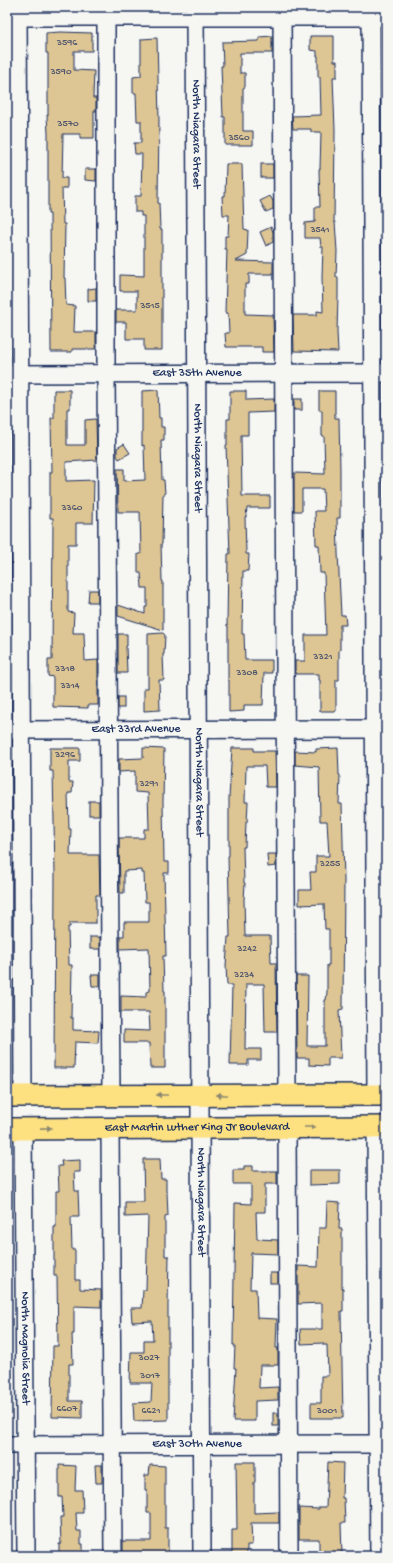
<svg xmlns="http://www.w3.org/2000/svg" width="393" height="1563" viewBox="0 0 393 1563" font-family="'Gochi Hand',sans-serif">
<rect width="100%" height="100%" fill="#f6f6f2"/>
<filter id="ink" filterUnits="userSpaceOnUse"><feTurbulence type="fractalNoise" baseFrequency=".025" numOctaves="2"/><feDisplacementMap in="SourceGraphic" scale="8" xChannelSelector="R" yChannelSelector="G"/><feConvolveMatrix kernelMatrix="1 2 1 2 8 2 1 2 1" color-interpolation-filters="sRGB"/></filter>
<g filter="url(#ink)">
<g fill="#dec594" stroke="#1b2f5e">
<path d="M60,32L92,33V51H74V70L94,71L93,98H96V111H94V138H80V134H63L62,178H67V188H62L63,224H65L64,278H65L66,305L75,306L74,332H96V349H72V352H51L50,214H48V134L47,115H48V53H46V33Z"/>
<path d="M272,36V53H240V73H245V87L243,88V131H253V145H225V117H223L221,66H223L222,42L259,41V37Z"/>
<path d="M310,36H334V61H337V77H333L335,130L334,222H335L337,251L336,277H338V295L337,332L338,352L294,351L293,315H317V311L323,312L322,277L323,247H321L320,238H305V223L315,222V207H320L319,169H320L321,132H311V129H293L292,116L321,115L320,77H318V56H317V51L310,50Z"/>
<path d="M157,38L159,120L158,203H159L160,229H162V350H144V339H126V322H116V310H137V291H120V275L144,276V216H141V212H135V196H141L142,154H135L134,143H141V121H137L136,93H133V77L141,76V39Z"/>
<path d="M226,164H242L244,229L248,230L247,255L236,261L273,262V274H249V284H245V314L273,315L274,352H262V347H226L225,333H229L228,313H225L227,249H225V236H228L229,215H223L222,196H225Z"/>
<rect x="261" y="164" width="12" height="14"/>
<path d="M85,169H96V181L85,180Z"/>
<path d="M270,196L273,201V209L266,212L260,201Z"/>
<path d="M271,227L273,232V242L266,246L260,232Z"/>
<path d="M96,288V301H88V289Z"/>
<path d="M54,390H70V409H67V445H85V420L96,419L97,460L66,462V481L94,480L93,523H76V544H68V612L74,613L73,633H84L85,661L98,660V705H88V708L53,707V677L48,676V660H52L53,518H50V472H52L51,418H54Z"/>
<path d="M158,390L159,418H161V427H164V440H161L162,480H164L165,494H163L162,544H161L162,581H163V630L118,616V605L145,614V607H147V588H142L141,573H138V554H141L140,512H118L117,469H124V481L145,480L144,445L142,446V391Z"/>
<path d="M230,391H246V400L274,399V412L248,413V435H241L242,496H270V508H247L246,517H245L246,554H249L248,571H243L242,634H244L245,660H272V673H264L263,705H244V711L229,712V680H228V626H227L228,554H230L226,445H227V419H230Z"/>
<path d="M319,391H335V418H339L340,470V518H337L338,553L341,615H345L346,625H340V650H339V680H336V711H320V680H319V674H295V661H305V635H326L324,573H320L319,545H316L315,511H324L323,489H302V511H294V473L325,474L324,436H322V410H319Z"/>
<rect x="294" y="399" width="8" height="11"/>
<path d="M124,444L130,453L119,459L117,456V448Z"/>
<path d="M89,590H98V602H88Z"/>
<path d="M163,633L165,635L164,654H163L164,680H159L160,710L144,711V688H148V634Z"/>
<path d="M118,634H127V646H126L127,673H118Z"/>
<rect x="118" y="697" width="6" height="11"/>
<path d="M50,748H80V761H69V782H73L72,793H68L69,829H71L70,855H99L100,894L99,895H96V923H70V927H68L69,965H72L71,1018H73V1030L99,1031L98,1043L75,1042L74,1068H54L55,874L53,771H50Z"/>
<path d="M143,748L164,749L163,802L164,862H169V873H164L166,956H163L164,991H165V1068H150L149,1043H124V1030L150,1031L149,1012H121V996L146,997V992L150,991L149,948L120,949V936H124V922H149V902H145L144,873H142V870L124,871V893H120L119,838H144V829H149L148,793L135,792V771L119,772V759L143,758Z"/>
<path d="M232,748H254V751H275L276,787H266L265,766H246L245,802H248L247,822H246L245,847H243L244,883H245L244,900L245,936H270L271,963H276L277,1032H265L264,984H246L245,1049H261V1060H248V1065H230L232,985H227L226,966L228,937H230L228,856H229V798Z"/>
<path d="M338,748L339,775H340L339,804H342L344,880L343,1009L339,1010L341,1058H328V1066L309,1065V1058H297L296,976H308L307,1046H325V1000H326L327,992V965H329V929H325L324,904L299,905V890H311L310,872H316V856H329L327,821H320L319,767L295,765V751L316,752V749Z"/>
<rect x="89" y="801" width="10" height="14"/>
<path d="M267,854H276V866L268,867Z"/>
<rect x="90" y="937" width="10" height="12"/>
<path d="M91,975H100V986H92Z"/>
<path d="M143,1159H160L161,1179H166V1192H167L168,1216L165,1217V1256H169L168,1305V1420L134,1421L133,1403L151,1402L152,1383H130L131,1352H144V1340H153L152,1321L132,1322L131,1308H142L143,1290H146L148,1216L125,1217V1202H144Z"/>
<path d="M80,1160V1172H74L75,1191H78L79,1217H71L72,1250H75V1280H80V1289L101,1290V1307L74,1306V1334H72L73,1364H69V1401H82V1418L52,1417L53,1346H58L57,1276H54V1227H56V1191H59L58,1166H62L61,1161Z"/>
<path d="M244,1166H253V1171H277V1184H265V1212H256L257,1239L278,1240V1254L251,1253L250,1289H256L257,1318L277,1319L276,1348H278V1365H260L259,1388L278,1387V1400L255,1401V1421H233L236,1368H234L235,1345H233L235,1203L251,1204V1184H233V1170H244Z"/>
<path d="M309,1170H340V1184L309,1185Z"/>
<path d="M327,1202L340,1203L339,1229H342V1288H343V1311H341L343,1418H311V1403H321V1376H328L327,1345H323V1343L301,1344L300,1329H322V1303L298,1304V1266L318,1267L319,1228H326Z"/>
<rect x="270" y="1273" width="8" height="10"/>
<rect x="273" y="1413" width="5" height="13"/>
<path d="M236,1462H255V1482H254V1513L279,1512V1523H251L252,1545H247V1555H232V1530H237Z"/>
<path d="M328,1462L343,1463L342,1498H344L345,1523H341L342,1555H319V1539H299V1508L319,1509V1507H326Z"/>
<path d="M59,1465L76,1466L75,1490H82L83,1513H76L77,1531H81V1544H83V1556H59V1544H61L60,1517H63L62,1497H59Z"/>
<path d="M95,1465H102V1483H96Z"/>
<path d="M150,1465L165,1466V1528H168V1556H123V1541H151V1513H147V1490H145V1475H149Z"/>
</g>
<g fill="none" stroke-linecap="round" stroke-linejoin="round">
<defs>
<g id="minor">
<path d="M18,7L23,1096"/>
<path d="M106,7V374L111,1095"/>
<path id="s1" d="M195,7L202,1556"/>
<path d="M282,7L287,1095"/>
<path d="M371,7L376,1095"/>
<path d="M7,17H386"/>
<path id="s2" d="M7,374L386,373"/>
<path id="s3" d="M7,730L386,729"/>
<path d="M287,1127L289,1556"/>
<path d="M376,1127L379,1556"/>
<path d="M110,1128L113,1556"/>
<path id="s4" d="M23,1129L26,1556"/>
<path id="s5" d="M7,1445L386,1444"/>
</g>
<g id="major">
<path d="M7,1096L386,1095"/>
<path id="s6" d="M7,1129L386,1127"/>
</g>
</defs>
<use href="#minor" stroke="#1b2f5e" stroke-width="20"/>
<use href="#major" stroke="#1b2f5e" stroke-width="24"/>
<use href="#minor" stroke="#f6f6f2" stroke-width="17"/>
<use href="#major" stroke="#fde080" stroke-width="21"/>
</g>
<defs><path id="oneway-solid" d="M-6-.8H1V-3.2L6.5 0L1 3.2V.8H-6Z"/></defs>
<g fill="#8c886f">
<use href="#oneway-solid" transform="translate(162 1095) rotate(180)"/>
<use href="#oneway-solid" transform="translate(222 1095) rotate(180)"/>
<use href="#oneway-solid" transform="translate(310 1127)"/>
<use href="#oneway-solid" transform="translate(46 1128) rotate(-1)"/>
</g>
</g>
<g text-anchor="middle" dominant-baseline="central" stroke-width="3" stroke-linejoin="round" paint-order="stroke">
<g font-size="10" fill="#4c546c">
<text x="67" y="43">3596</text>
<text x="61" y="72">3590</text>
<text x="68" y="124">3570</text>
<text x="239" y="138">3560</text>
<text x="320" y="230">3541</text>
<text x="150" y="306">3515</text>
<text x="72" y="508">3360</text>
<text x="323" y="657">3321</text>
<text x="65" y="669">3318</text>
<text x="247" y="673">3308</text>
<text x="70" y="686">3314</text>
<text x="65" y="755">3296</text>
<text x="149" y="784">3291</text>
<text x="330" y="864">3255</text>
<text x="247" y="949">3242</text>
<text x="244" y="975">3234</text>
<text x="149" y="1358">3027</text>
<text x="150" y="1376">3017</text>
<text x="67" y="1409">6607</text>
<text x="151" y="1411">6621</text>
<text x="327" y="1411">3001</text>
</g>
<g font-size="12" fill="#1b2f5e" stroke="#f6f6f2">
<text stroke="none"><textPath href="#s1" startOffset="127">North Niagara Street</textPath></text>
<text stroke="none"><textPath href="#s2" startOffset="190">East 35th Avenue</textPath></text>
<text stroke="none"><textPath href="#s1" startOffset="451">North Niagara Street</textPath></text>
<text stroke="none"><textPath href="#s3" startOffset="129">East 33rd Avenue</textPath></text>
<text stroke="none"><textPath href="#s1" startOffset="775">North Niagara Street</textPath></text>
<text stroke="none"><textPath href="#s6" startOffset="190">East Martin Luther King Jr Boulevard</textPath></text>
<text stroke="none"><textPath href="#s1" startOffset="1195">North Niagara Street</textPath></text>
<text stroke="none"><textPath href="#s4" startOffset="219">North Magnolia Street</textPath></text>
<text stroke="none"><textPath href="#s5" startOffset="190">East 30th Avenue</textPath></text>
</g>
</g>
<rect width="393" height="1563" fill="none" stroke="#f6f6f2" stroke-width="24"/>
<rect x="12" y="12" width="369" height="1539" fill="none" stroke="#1b2f5e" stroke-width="1.5" filter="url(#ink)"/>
</svg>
